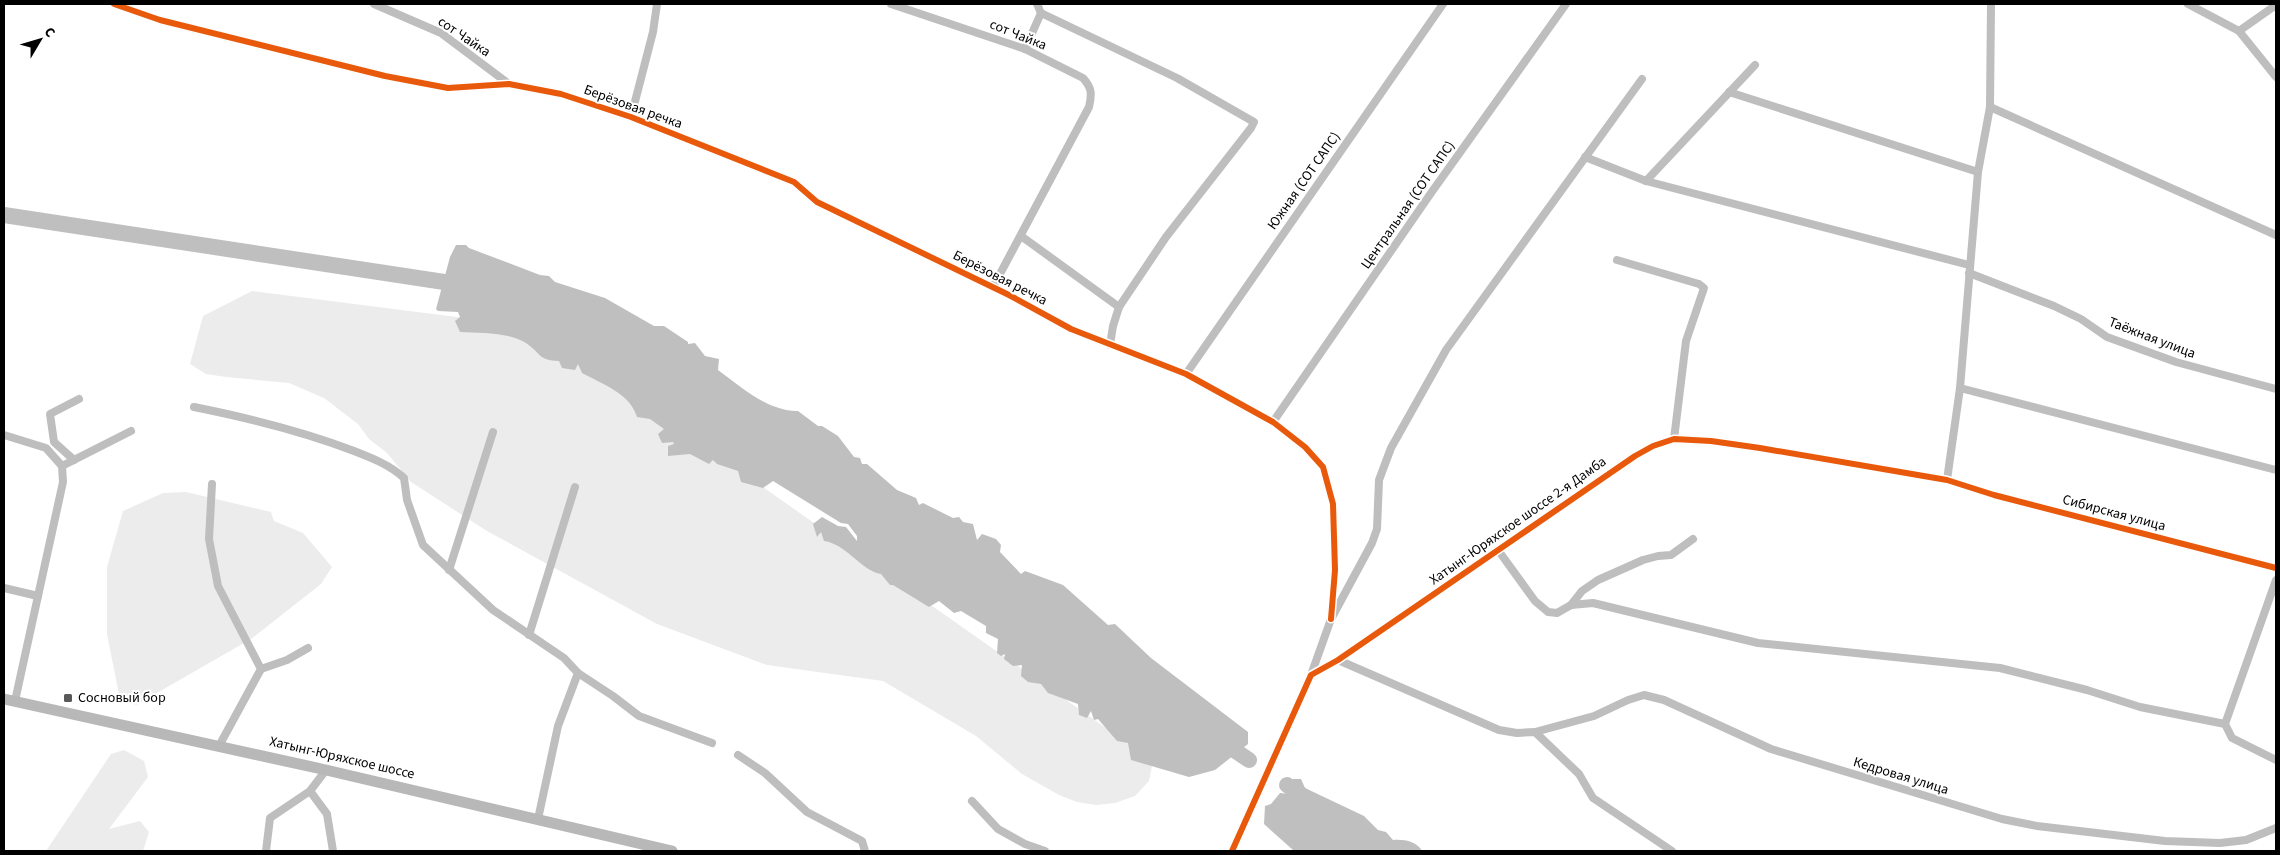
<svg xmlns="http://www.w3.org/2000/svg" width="2280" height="855" viewBox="0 0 2280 855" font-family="'Source Sans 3',sans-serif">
<rect width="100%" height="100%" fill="#fff"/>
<g fill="#ececec">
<path d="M252,291L535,327L1153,761L1149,781L1135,796L1115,803L1096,805L1077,802L1059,795L1022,774L976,736L883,681L767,665L657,624L487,531L411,482L387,453L369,439L358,424L324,398L289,383L226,377L206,374L190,364L203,316Z"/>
<path d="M186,492L271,512L274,521L303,533L332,567L321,584L251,639L136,705L119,694L107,634V567L123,511L163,493Z"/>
<path d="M124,750L144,761L148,777L109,829L140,821L149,832L143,851H46L111,754Z"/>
</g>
<g fill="#bfbfbf">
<path d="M456,245H466L469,248L540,275L549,276L555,282L605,298L654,326H664L688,342V344L695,343L705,356L719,359L718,370C741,387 769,412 798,411L818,426H822L838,436L854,457L860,458L862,464H867L897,490L916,498L919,505L923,503L953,518L959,517L963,522L973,524L977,540L982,534L996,539L1001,545L1000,552L1021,574L1025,571L1063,585L1108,625L1115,624L1151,658L1248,732V744L1215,770L1189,777L1131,760L1128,743L1117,741L1098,719L1094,720L1091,711L1087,718L1079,715L1078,704L1048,693L1041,684L1028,682L1021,676L1022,665L1013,666L1004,659L1005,654L1001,656L997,653L998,639L986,633V626L961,611L954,613L939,601L929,607L893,585H890L881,574C861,571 847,544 824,541L821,532L817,537L813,524L822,517L838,526L846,527L857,541V536L848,524L841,523L773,481L763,488L741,482L738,471L717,464L713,460L709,464L690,454L668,456V446L674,444L673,442L662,443L658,434L664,429L650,419L637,417C630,393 602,384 582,373L578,364L575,370L562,368L559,361C537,360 542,354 526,343C507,332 481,333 460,332L455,321L460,317L458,312L438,311L436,309L450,257Z"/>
<path d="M1293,779H1301L1305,788L1364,816L1378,830L1386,832L1393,840C1403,839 1417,841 1422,851H1297L1293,850L1264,824L1265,806L1271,804L1280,793L1291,794Z"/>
</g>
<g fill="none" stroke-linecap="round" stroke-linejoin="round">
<g stroke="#bfbfbf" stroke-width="16">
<path d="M4,215L464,285"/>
<path d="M1221,741L1249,760"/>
<path d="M1287,785L1310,801"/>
</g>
<g stroke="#bebebe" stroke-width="8">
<path d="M114,4L160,20L385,76L448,88L509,84L561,94L631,117L794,182L817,202L1009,295L1071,329L1186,374L1273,422L1305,447L1323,467L1333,504L1335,570L1331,619"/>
<path d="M374,4L441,33L509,84"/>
<path d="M891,4L1025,49L1083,78C1092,88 1092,94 1089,107L993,287"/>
<path d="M1037,4L1041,13L1177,78L1254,122L1251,128L1166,237L1119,307L1113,326L1110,345"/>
<path d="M2188,4L2239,31L2276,77"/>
<path d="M2239,31L2276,5"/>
<path d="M1025,49L1041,13"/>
<path d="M1729,92L1978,172"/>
<path d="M1990,107L2276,235"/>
<path d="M631,117L653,32L657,4"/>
<path d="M1585,157L1646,181L1969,265"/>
<path d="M1646,181L1755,65"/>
<path d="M1021,236L1119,307"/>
<path d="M1617,260L1699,284L1704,288L1686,341L1674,439"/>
<path d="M1969,273L2054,306L2081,319L2107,337L2176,362L2276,389"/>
<path d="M1186,374L1443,4"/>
<path d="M1960,388L2276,470"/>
<path d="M194,407C249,418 302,431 354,451C372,458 390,465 404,478L407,500L423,545L493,610L564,658L578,673L558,726L538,819"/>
<path d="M1273,422L1431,193L1566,4"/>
<path d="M4,435L46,448L62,466L63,482L15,701"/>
<path d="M74,460L54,442L50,414L79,399"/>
<path d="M62,466L131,431"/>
<path d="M1947,480L1960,388L1978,172L1990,107L1991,4"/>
<path d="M212,484L209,539L218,586L261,669L219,746"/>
<path d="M1498,550L1535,601L1548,612L1557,613L1571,605L1593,603L1758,643L2000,668L2087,690L2140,707L2225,724L2232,738L2276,760"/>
<path d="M449,570L493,432"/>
<path d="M4,588L38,596"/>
<path d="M1571,605L1582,591L1598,580L1643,560L1658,556L1671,555L1693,539"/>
<path d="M529,635L575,487"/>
<path d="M1338,660L1499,730L1517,733L1535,732L1579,774L1593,798L1672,851"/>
<path d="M261,669L287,660L308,648"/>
<path d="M578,673L613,696L639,716L712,743"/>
<path d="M1311,675L1331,619L1372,543L1377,529L1379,480L1391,448L1446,350L1642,79"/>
<path d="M2225,724L2276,580"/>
<path d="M1535,732L1594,716L1628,700L1644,695L1664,700L1771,749L2002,819L2037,826L2165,841L2220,843L2246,840L2276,828"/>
<path d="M738,755L765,773L807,812L862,841L865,851"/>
<path d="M310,791L327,814L333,851"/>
<path d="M972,801L998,829L1025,844L1045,851"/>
<path d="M266,851L270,818L310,791L326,770"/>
<path d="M1232,851L1311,675L1338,660L1635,456L1653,446L1674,439L1711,441L1760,448L1947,480L1994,495L2276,568"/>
</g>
<path stroke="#b8b8b8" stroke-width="11" d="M4,699L326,770L672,851"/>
<defs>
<g id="cycleway">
<path d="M114,4L160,20L385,76L448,88L509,84L561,94L631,117L794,182L817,202L1009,295L1071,329L1186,374L1273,422L1305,447L1323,467L1333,504L1335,570L1331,619"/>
<path d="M1232,851L1311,675L1338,660L1635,456L1653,446L1674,439L1711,441L1760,448L1947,480L1994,495L2276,568"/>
</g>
</defs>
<use href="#cycleway" stroke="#fff" stroke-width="9"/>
<use href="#cycleway" stroke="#e8590c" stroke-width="6"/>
</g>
<rect fill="#595959" stroke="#fff" stroke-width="2" x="63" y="693" width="10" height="10" rx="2.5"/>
<g text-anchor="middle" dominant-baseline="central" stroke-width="4" stroke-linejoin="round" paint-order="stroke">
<g font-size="14" fill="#000" stroke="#fff">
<text transform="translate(1018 35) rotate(22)">сот Чайка</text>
<text transform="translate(464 37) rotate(34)">сот Чайка</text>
<text transform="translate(633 107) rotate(20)">Берёзовая речка</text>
<text transform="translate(1304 181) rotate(-55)">Южная (СОТ САПС)</text>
<text transform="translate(1408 205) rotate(-55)">Центральная (СОТ САПС)</text>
<text transform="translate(1000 278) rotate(27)">Берёзовая речка</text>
<text transform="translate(2152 338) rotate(21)">Таёжная улица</text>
<text transform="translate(2114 513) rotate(15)">Сибирская улица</text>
<text transform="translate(1518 521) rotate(-35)">Хатынг-Юряхское шоссе 2-я Дамба</text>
<text transform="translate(342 758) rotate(13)">Хатынг-Юряхское шоссе</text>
<text transform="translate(1901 776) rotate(17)">Кедровая улица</text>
</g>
<g font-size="14" fill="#000" stroke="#fff" text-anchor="start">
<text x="78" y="698">Сосновый бор</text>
</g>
</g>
<rect width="2280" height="855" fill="none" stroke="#000000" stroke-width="10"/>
<g transform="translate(40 40) rotate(52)" stroke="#ffffff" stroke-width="4" paint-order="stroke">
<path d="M0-4L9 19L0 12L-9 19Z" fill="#000000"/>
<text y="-8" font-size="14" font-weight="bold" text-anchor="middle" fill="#000000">С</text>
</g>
</svg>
